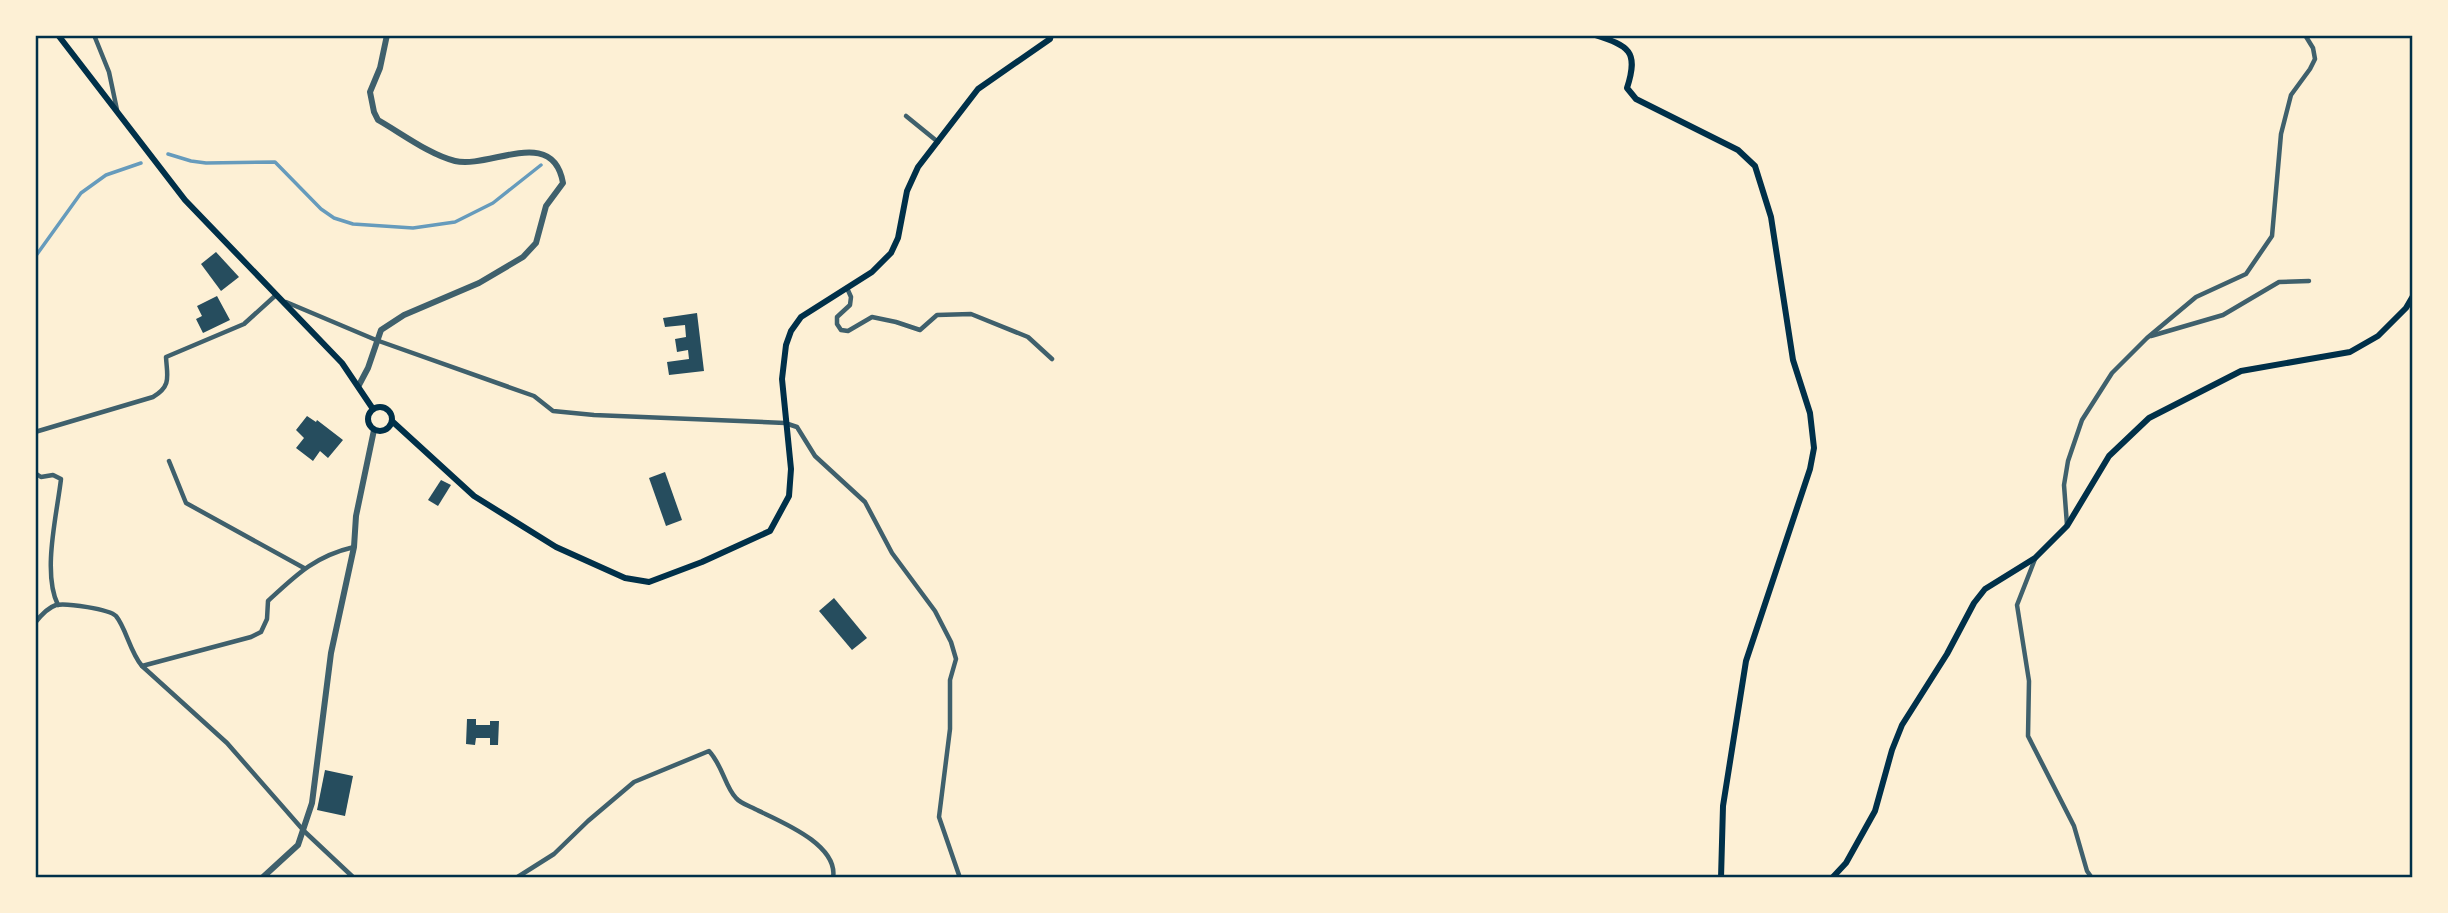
<svg xmlns="http://www.w3.org/2000/svg" width="2448" height="913" viewBox="0 0 2448 913" font-family="Commissioner,sans-serif">
<rect width="100%" height="100%" fill="#fdf0d5"/>
<g fill="none" stroke-linecap="round" stroke-linejoin="round">
<g stroke="#669bbc" stroke-width="3.5">
<path d="M168,154L191,161L206,163L275,162L321,209L334,218L353,224L413,228L455,222L493,203L541,165"/>
<path d="M35,257L81,193L106,175L141,163"/>
</g>
</g>
<g fill="#264d5e">
<path d="M216,252L239,277L221,291L201,264Z"/>
<path d="M217,296L230,320L203,333L196,319L202,316L197,306Z"/>
<path d="M697,313L704,371L669,375L667,362L689,359L688,350L677,352L675,339L686,337L685,325L665,327L663,318Z"/>
<path d="M307,416L316,422L317,420L343,440L328,458L320,451L313,461L296,448L304,438L296,430Z"/>
<path d="M665,472L682,520L666,526L649,478Z"/>
<path d="M441,480L451,485L438,506L428,500Z"/>
<path d="M834,598L867,638L852,650L819,611Z"/>
<path d="M467,719H476V725H490V721H499L498,745H490V738H476L475,745L466,744Z"/>
<path d="M325,770L353,776L345,816L317,810Z"/>
</g>
<g fill="none" stroke-linecap="round" stroke-linejoin="round">
<g stroke="#3f606c" stroke-width="4.5">
<path d="M94,35L109,72L117,110"/>
<path d="M906,116L938,142"/>
<path d="M847,288L851,297L850,305L837,317V324L841,330L848,331L872,317L896,322L920,330L937,315L971,314L1028,337L1052,359"/>
<path d="M286,302L376,340L534,396L553,411L594,415L785,423L797,427L815,456L865,502L892,553L935,611L951,642L956,659L950,680V729L939,817L960,878"/>
<path d="M2151,336L2223,315L2279,282L2309,281"/>
<path d="M35,432L153,397C172,386 167,376 166,357L244,324L276,295"/>
<path d="M169,461L186,503L304,568"/>
<path d="M35,473L41,477L53,475L61,479C57,514 42,573 58,605"/>
<path d="M2067,525L2064,485L2068,461L2082,420L2112,373L2147,338L2196,297L2246,274L2272,236L2281,134L2291,95L2310,69L2315,59L2313,48L2305,35"/>
<path d="M2035,559L2017,605L2029,681L2028,736L2074,826L2087,871L2092,878"/>
<path d="M35,623C41,615 47,608 56,605C67,603 109,609 116,616C126,628 130,652 142,666L227,743L304,831L354,878"/>
<path d="M142,666L251,637L261,632L267,619L268,601C296,575 315,556 354,547"/>
<path d="M516,878L554,854L588,821L634,782L709,751C723,766 725,787 736,798C740,803 749,806 755,809C779,821 839,844 833,878"/>
</g>
<g stroke="#3f606c" stroke-width="6">
<path d="M359,385L368,368L381,330L404,315L479,283L523,257L536,243L546,206L563,183C553,125 490,169 455,161C430,155 401,133 378,120L374,112L370,92L380,68L387,35"/>
<path d="M262,878L298,845L312,803L331,653L354,547L356,516L374,430"/>
</g>
<g stroke="#003049" stroke-width="6">
<path d="M58,35L185,200L342,363L373,409"/>
<path d="M1595,35C1629,46 1639,51 1627,88L1636,99L1738,150L1755,166L1771,217L1793,360L1810,413L1814,448L1810,469L1746,661L1723,806L1721,878"/>
<circle cx="380" cy="419" r="12"/>
<path d="M393,422L474,496L556,547L625,578L649,582L702,562L770,531L789,496L791,469L782,379L786,345L791,331L801,317L872,272L891,253L898,238L907,191L918,167L978,89L1050,39L1051,35"/>
<path d="M1832,878L1846,863L1875,811L1892,750L1902,725L1947,654L1974,603L1985,589L2035,558L2067,526L2109,456L2149,418L2241,371L2350,352L2378,336L2406,308L2413,296"/>
</g>
</g>
<rect width="2448" height="913" fill="none" stroke="#fdf0d5" stroke-width="74"/>
<rect x="37" y="37" width="2374" height="839" fill="none" stroke="#003049" stroke-width="2.5"/>
</svg>
